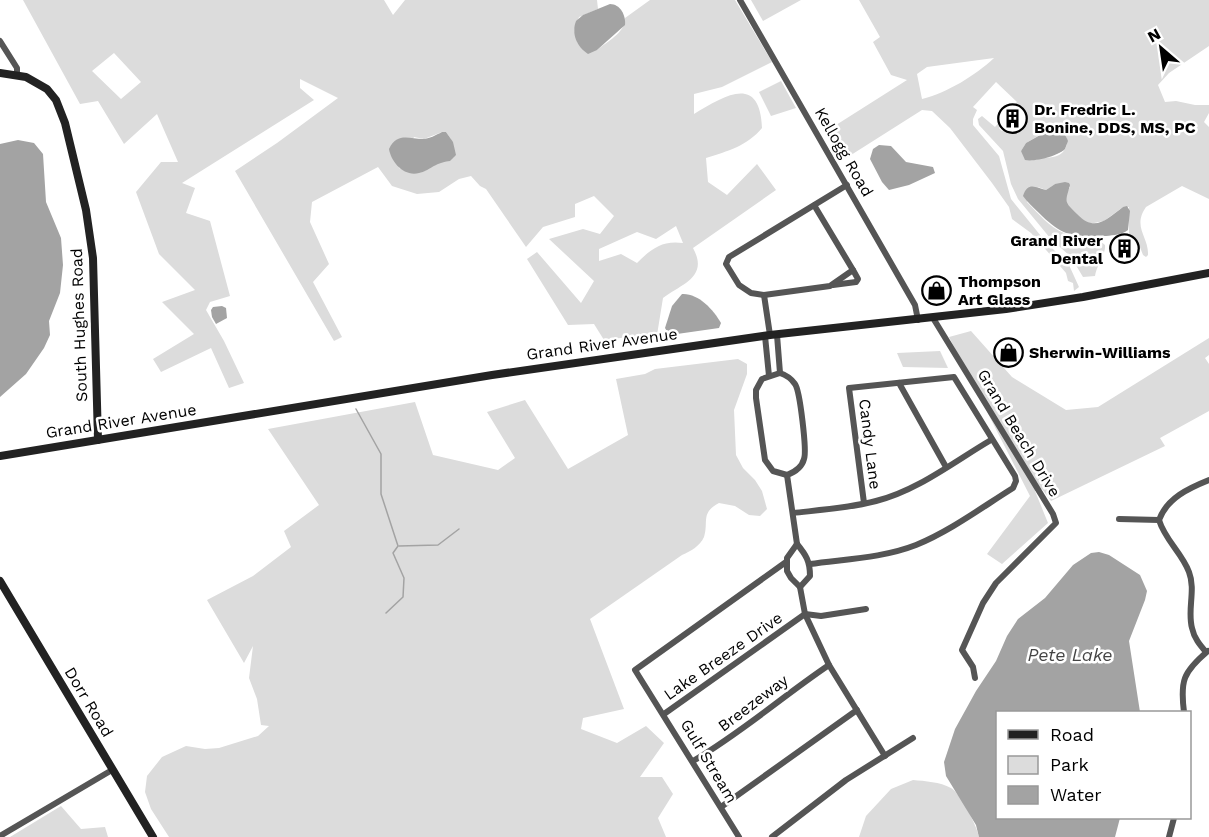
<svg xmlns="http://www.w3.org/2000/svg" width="1209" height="837" viewBox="0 0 1209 837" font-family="'Work Sans',sans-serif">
<rect width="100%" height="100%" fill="#fff"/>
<g fill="#dcdcdc" fill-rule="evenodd">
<path d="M23,0H384L393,15L405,0H597L598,9L579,17L574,30L578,44L597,50C607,42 626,32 625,18L650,0H735L772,62L722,87L694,94V114C724,96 760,73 762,128C747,146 728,151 706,158L708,182L727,195L757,164L776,190L693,248C709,277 682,284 663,298L657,335C649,339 644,341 637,336L604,340L594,324L568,325L527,259L537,252L581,303L594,281L549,239L583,229L600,234L614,216L594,196L575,204V217L543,227L526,247L486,189L480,186L471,176L459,179L439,192L417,194L392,186L378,167L312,202L310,222L329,264L313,282L342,337L334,341L235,171L277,143L338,98L300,79V88L314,100L182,183L195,188L186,213L210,221L230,296L210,302L206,310L224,341L244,383L229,388L211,348L161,372L153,359L194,334L162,302L195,290L159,254L136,192L161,162H178L157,114L124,144L98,101L80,104ZM114,53L141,82L121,99L92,71ZM442,132H446C454,143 456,149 450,161L440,162L411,173L399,168L414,137L424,139ZM676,226L683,243C662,240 651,249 637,263L621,254L599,261V249L637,232L656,239Z"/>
<path d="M751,0H801L763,21Z"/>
<path d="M859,0H1209V46L1169,73L1158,85L1165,102L1176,101L1195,105H1209V113L1204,122L1209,127V199L1182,186L1146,207C1132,227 1149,237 1148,255L1146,257L1143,255L1138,242L1129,235V207H1123L1104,221L1089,224C1082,220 1064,206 1065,197C1066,193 1068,191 1070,187L1055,184L1046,190L1038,187L1027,202C1038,213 1049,227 1064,233C1078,239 1093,234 1105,245C1106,254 1097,264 1095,276L1083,277L1071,257L1050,238L1018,199L1011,184L1003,151L979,125L978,119L982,116L995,127L1002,119L1004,121L999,128L1002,131L1005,128L1007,131L1023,112L1019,108L1009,115L1007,113L1017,102L996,82L973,107L977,110L973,119V125L999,156L1011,199L1045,241L1069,265L1079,287L1074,291L1073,283L1068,281L1066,273L1054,259L1031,233L1012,219L1009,207L992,183L950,128L932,111L922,110L851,155L843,159L840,157V152L825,132L907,80L891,75L873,42L880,37ZM994,58C976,75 947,93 922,99L917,74L927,67ZM1046,131C1050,131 1056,131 1060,132C1072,136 1067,151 1059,155C1051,159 1042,157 1035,160L1021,151L1026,143Z"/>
<path d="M781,81L796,108L771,116L759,92Z"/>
<path d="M971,331L1012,377L1066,410L1098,407L1209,338V355L1205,358L1209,364V411L1160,438L1165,446L1051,501L1042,489L1035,491L1048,523L1002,564L987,554L1030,496L949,337Z"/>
<path d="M940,351L948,368L903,367L897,353Z"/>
<path d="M738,359L747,364V374L734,410L736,455L743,468L755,480L762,491L767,509L760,516L749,515L735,506L719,503C700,513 709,522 704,537C700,546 691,551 682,555L590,619L624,709L583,718L581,729L617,743L646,726L664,743L640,777H662L673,794L658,818L666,837H169L151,809L145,792L147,776L162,757L186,746L205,749L219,748L258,736L269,726L261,725L257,699L249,678L253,646L244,663L207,600L253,576L291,547L284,531L319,505L268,429L415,402L433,455L498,470L515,458L487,412L525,400L568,469L628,435L616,379L645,374L655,369Z"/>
<path d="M913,780C925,781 940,782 951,788C960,793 977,826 979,837H859L866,816L891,789Z"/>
<path d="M61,806L81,829L105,827L108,837H10Z"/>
</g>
<g fill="#a3a3a3">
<path d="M610,4C620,4 626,15 625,25L597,50L588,54C577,47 571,34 576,21L583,15Z"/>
<path d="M1049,130C1058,129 1065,132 1068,141L1065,149C1058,156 1035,162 1025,160L1021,151L1026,143Z"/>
<path d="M442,132H446L453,142L456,155L450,161C433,163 430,171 419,173C404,177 391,162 389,149C397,132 409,139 423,139C429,139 436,135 442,132Z"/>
<path d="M18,140L34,143L43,154L46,202L61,238L63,265L60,293L49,321L50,335L44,348L26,374L0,397V144Z"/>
<path d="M879,145L891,146L906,162L933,167L935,173L909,185L889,190L882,182L870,159L873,149Z"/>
<path d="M1065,182L1069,183L1070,185C1065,203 1064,201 1077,214C1095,233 1107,219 1123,207L1127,206L1130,211L1128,230C1121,235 1114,235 1106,236C1074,239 1061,235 1039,213C1033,207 1027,202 1023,196C1028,181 1036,188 1046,190L1055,184Z"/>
<path d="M682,294C698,293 713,309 721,323L719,328L677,334L668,333L665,328L672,306Z"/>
<path d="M222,306L226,308L227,318L216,324L212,317L211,310L213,307Z"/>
<path d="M1099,552L1109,555L1140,575L1147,591L1145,600L1129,641L1140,712H998V818H1120L1115,837H979L976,825L946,776L944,762L955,729L976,691L996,661L1007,636L1018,619L1045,598L1073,565L1091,553Z"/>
</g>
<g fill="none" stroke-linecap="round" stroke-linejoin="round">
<g stroke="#a3a3a3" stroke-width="1.5">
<path d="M356,409L381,454V494L398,546L393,553L404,578L403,597L386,613"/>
<path d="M399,546L438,545L459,529"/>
</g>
<g stroke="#555" stroke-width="6">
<path d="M740,0L915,305L918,320"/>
<path d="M0,41L17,68V75"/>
<path d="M814,205L853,270L830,286L764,295L751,293L739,285L726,264L729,257L847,185"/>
<path d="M833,285L856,282L858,279L853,270"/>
<path d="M764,295L770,335"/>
<path d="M933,318L1053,514L1056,523L996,583L983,603L962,650L973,667L975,678"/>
<path d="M777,335L780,373"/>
<path d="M765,336L769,376"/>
<path d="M780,373L762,379L756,390V398L765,460L773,471L787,475"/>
<path d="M780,373C786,375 791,378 795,384C800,391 807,451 804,459C802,467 795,472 787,475"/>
<path d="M899,383L946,467"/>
<path d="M787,475L797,544"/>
<path d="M793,513C820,510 849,508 876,501C917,491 955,461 991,440"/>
<path d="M1119,519L1159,520"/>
<path d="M1159,520C1165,540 1182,553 1189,572C1196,590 1187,610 1192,628C1194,638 1200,645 1206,652"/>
<path d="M1159,520C1167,498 1189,488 1209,480"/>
<path d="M797,544L787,558V571L791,578L800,587L805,614L829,665L885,756"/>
<path d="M797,544C806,555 810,561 810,576L800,587"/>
<path d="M810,564C845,559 883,558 916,545C950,531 981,508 1013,488L1016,481L1015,476L954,377L849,388L864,503"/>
<path d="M1184,712C1180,681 1183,672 1208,651"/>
<path d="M664,714L805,614L821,616L866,609"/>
<path d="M693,761C741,733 783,696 829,665"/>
<path d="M721,807L857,710"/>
<path d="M0,836L112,770"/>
<path d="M739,837L635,670L786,562"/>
<path d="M772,837L846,780L913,738"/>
<path d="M1169,837L1174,818"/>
</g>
<g stroke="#222" stroke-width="8">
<path d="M0,73L26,77L47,89L56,100L65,123L86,210L93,258L98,440"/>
<path d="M0,456L492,375L770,335L1006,309L1083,297L1209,273"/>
<path d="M0,581L153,837"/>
</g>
</g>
<defs>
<symbol id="building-ring" viewBox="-11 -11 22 22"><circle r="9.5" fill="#fff" stroke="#000" stroke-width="1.5"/><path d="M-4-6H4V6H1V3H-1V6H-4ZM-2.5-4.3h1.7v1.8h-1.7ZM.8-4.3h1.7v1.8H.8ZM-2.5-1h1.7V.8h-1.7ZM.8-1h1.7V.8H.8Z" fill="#000"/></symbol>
<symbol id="shop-ring" viewBox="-11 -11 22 22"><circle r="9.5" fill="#fff" stroke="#000" stroke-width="1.5"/><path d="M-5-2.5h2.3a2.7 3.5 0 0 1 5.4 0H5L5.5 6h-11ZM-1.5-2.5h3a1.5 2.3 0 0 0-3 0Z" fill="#000"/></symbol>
</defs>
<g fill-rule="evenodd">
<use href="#building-ring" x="996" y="102" width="33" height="33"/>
<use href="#building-ring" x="1108" y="232" width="33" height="33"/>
<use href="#shop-ring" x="920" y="274" width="33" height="33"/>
<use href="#shop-ring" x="992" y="336" width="33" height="33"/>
</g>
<g text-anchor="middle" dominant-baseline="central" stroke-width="5" stroke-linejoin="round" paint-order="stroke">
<g font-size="16" font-weight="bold" fill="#000" stroke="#fff" text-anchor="start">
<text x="1034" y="109">Dr. Fredric L.<tspan x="1034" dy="18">Bonine, DDS, MS, PC</tspan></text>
<text x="1103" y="240" text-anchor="end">Grand River<tspan x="1103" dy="18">Dental</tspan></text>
<text x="958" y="281">Thompson<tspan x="958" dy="18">Art Glass</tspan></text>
<text x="1029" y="352">Sherwin-Williams</text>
</g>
<g font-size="16" fill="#000" stroke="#fff">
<text transform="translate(844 152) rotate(60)">Kellogg Road</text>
<text transform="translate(79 325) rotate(-92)">South Hughes Road</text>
<text transform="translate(602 344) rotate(-8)">Grand River Avenue</text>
<text transform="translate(121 421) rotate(-9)">Grand River Avenue</text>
<text transform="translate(1019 433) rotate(59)">Grand Beach Drive</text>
<text transform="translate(870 444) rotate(83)">Candy Lane</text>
<text transform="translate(723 656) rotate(-35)">Lake Breeze Drive</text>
<text transform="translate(89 702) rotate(59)">Dorr Road</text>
<text transform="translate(753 703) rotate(-37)">Breezeway</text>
<text transform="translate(709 761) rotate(59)">Gulf Stream</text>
</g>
<g font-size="18" font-style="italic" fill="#444" stroke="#fff">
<text x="1070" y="654">Pete Lake</text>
</g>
</g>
<rect x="996" y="711" width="195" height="108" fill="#ffffff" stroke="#999999" stroke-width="1.5"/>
<rect x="1008" y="730" width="30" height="9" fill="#222222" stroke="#999999" stroke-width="1.5"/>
<text x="1050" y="741" font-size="18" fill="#000000">Road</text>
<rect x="1008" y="756" width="30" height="18" fill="#dcdcdc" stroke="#999999" stroke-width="1.5"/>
<text x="1050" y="771" font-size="18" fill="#000000">Park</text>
<rect x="1008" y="786" width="30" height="18" fill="#a3a3a3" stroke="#999999" stroke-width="1.5"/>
<text x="1050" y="801" font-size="18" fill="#000000">Water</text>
<g transform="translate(1161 48) rotate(331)" stroke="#ffffff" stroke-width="4.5" paint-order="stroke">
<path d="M0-4.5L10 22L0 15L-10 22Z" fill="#000000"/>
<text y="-9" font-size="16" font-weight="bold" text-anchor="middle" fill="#000000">N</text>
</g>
</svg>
